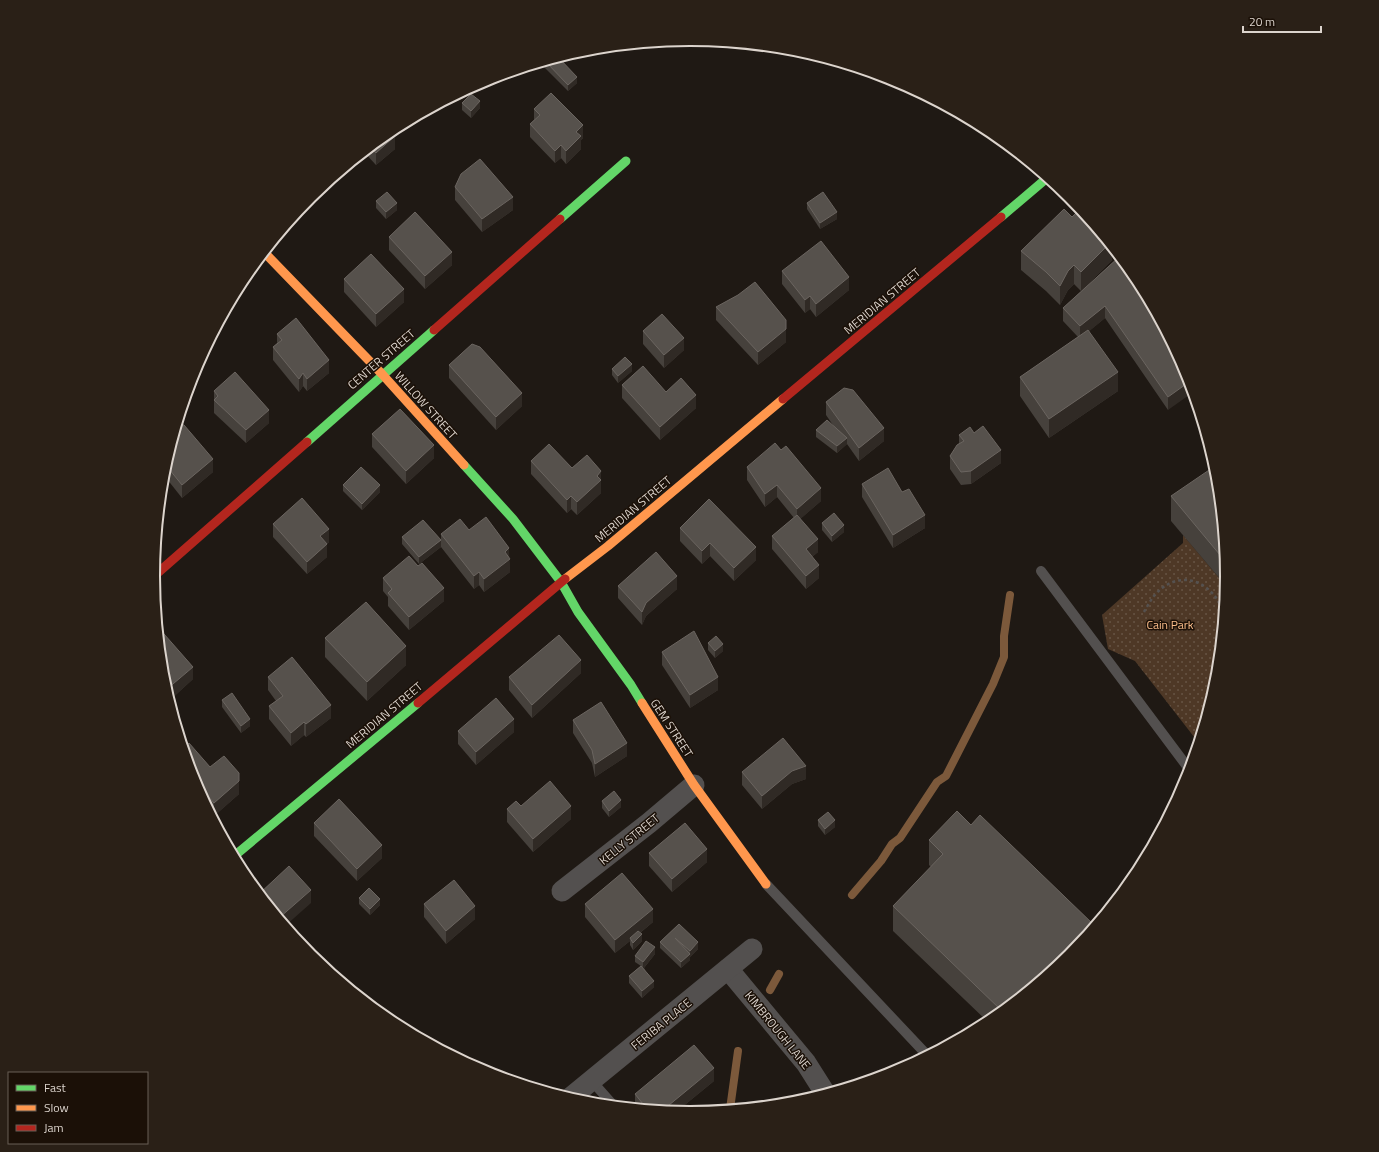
<svg xmlns="http://www.w3.org/2000/svg" width="1379" height="1152" viewBox="0 0 1379 1152" font-family="'Titillium Web',sans-serif">
<defs>
<pattern id="park-dots" width="8" height="8" patternUnits="userSpaceOnUse"><rect width="8" height="8" fill="#4e3826"/><path d="M2 2h.1M6 6h.1" fill="none" stroke="#675444" stroke-width="1.8" stroke-linecap="round"/></pattern>
</defs>
<rect width="100%" height="100%" fill="#1f1914"/>
<path fill="url(#park-dots)" d="M1183,535L1226,586L1216,681L1198,742L1135,661L1108,649L1102,615L1183,543Z"/>
<g fill="none" stroke-linecap="round" stroke-linejoin="round">
<g stroke="#7c593b" stroke-width="8">
<path d="M852,895L881,861L892,844L900,838L937,782L946,776L993,684L1004,657V636L1010,595"/>
<path d="M770,990L779,974"/>
<path d="M730,1109L738,1051"/>
</g>
<path stroke="#55514f" stroke-width="2.5" stroke-dasharray="3 3" stroke-linecap="butt" d="M1144,612C1147,607 1150,601 1154,596C1177,568 1211,579 1223,611"/>
<g stroke="#53504f" stroke-width="10">
<path d="M1041,571L1189,769"/>
<path d="M766,884L927,1055"/>
<path d="M591,1080L614,1106"/>
</g>
<g stroke="#53504f" stroke-width="21">
<path d="M562,891L649,823L694,785"/>
<path d="M728,969L806,1063L825,1093"/>
<path d="M570,1098L752,949"/>
</g>
<g stroke="#63d668" stroke-width="9">
<path d="M1001,217L1047,178"/>
<path d="M560,219L626,161"/>
<path d="M307,442L434,330"/>
<path d="M464,465L513,519L561,582L578,612L631,685L642,703"/>
<path d="M233,857L418,703"/>
</g>
<g stroke="#ff974d" stroke-width="9">
<path d="M264,252L382,374L464,465"/>
<path d="M565,579L608,546L783,399"/>
<path d="M642,703L694,785L766,884"/>
</g>
<g stroke="#b3261e" stroke-width="9">
<path d="M434,330L560,219"/>
<path d="M783,399L1001,217"/>
<path d="M153,577L307,442"/>
<path d="M418,703L565,579"/>
</g>
</g>
<g fill="#46413c">
<path d="M558,57L577,83L568,91L540,63Z"/>
<path d="M462,103L480,108L471,118L462,110Z"/>
<path d="M534,109L583,138L581,140V149L566,164L561,158L555,163L530,137V124L534,120Z"/>
<path d="M390,131L395,149L376,165L364,152Z"/>
<path d="M455,187L513,210L482,232L455,200Z"/>
<path d="M376,201L397,210L386,219L376,208Z"/>
<path d="M807,203L837,219L820,229L807,209Z"/>
<path d="M1072,217L1112,249V260L1081,291L1074,284L1068,290L1060,305L1046,291L1021,270V251Z"/>
<path d="M389,237L452,265L425,289L389,250Z"/>
<path d="M1119,257L1186,371L1168,410L1105,318L1089,331L1118,391L1049,438L1020,396V377L1078,337L1063,321V308Z"/>
<path d="M782,271L849,290L816,317L810,309L805,313L782,284Z"/>
<path d="M344,279L404,302L376,327L344,292Z"/>
<path d="M716,307L786,342L758,365L716,320Z"/>
<path d="M643,331L684,350L664,368L643,344Z"/>
<path d="M277,334L329,373L307,391L303,386L299,392L273,360V347L277,343Z"/>
<path d="M449,365L522,406L496,430L449,378Z"/>
<path d="M612,369L632,371L618,383L612,375Z"/>
<path d="M622,385L666,392L696,408L660,440L622,398Z"/>
<path d="M214,391L269,423L246,443L214,413Z"/>
<path d="M826,402L884,441L859,461L847,444L837,453L816,437V430L835,428L826,415Z"/>
<path d="M178,423L213,472L182,498L163,474V471Z"/>
<path d="M1201,424H1202L1209,447L1201,437Z"/>
<path d="M974,433L1001,463L971,484L961,485L950,469V456L959,443V435Z"/>
<path d="M372,434L434,458L406,484L372,447Z"/>
<path d="M531,461L572,468L601,471V493L577,515L571,509L567,513L531,474Z"/>
<path d="M747,467L821,501L800,519L818,552L812,557L819,578L806,589L772,549V536L794,518L777,497L765,507L747,480Z"/>
<path d="M1216,471L1226,576V586L1171,521V496Z"/>
<path d="M862,484L902,492L925,528L893,548L862,497Z"/>
<path d="M343,485L380,492L362,510L343,491Z"/>
<path d="M822,523L844,532L832,542L822,530Z"/>
<path d="M273,524L329,542L327,544V557L307,574L273,537Z"/>
<path d="M680,528L756,560L734,581L710,556L702,564L680,541Z"/>
<path d="M469,530L509,558L510,572L484,592L479,585L474,589L441,547L419,564L402,544V537L441,540V534Z"/>
<path d="M383,578L444,601L409,630L388,606V597L383,591Z"/>
<path d="M618,586L677,589L646,616L642,625L618,598Z"/>
<path d="M325,638L406,665L367,701L325,657Z"/>
<path d="M708,643L723,651L715,658L708,650Z"/>
<path d="M662,652L718,690L690,708L662,665Z"/>
<path d="M581,673L532,718L509,690V677Z"/>
<path d="M268,677L331,718L306,737L304,735L291,746L269,719V706L276,701L268,690Z"/>
<path d="M193,679L169,701L163,681Z"/>
<path d="M222,700L250,726L241,733L222,707Z"/>
<path d="M573,720L627,756L595,777L592,763L573,733Z"/>
<path d="M458,731L514,732L476,765L458,744Z"/>
<path d="M210,767L239,794L214,816L208,809L193,781Z"/>
<path d="M742,772L806,779L792,784L762,809L742,785Z"/>
<path d="M602,801L621,807L609,817L602,808Z"/>
<path d="M521,806L571,819L533,852L507,822V809Z"/>
<path d="M818,820L835,827L825,835L818,826Z"/>
<path d="M314,823L382,858L357,881L314,836Z"/>
<path d="M971,825L1069,956L988,1022L893,931V906L931,867L929,865V840Z"/>
<path d="M649,853L707,862L672,892L649,866Z"/>
<path d="M359,898L380,905L370,915L359,904Z"/>
<path d="M424,904L475,919L446,944L424,917Z"/>
<path d="M585,904L653,922L640,933L642,941L633,950L630,945V941L615,953L585,917Z"/>
<path d="M679,924L698,949L690,957V960L681,968L660,948V942Z"/>
<path d="M655,954L644,968L654,987L642,998L629,983V976L641,966L635,962V956Z"/>
<path d="M714,1081L676,1112L636,1108L635,1107V1094Z"/>
</g>
<g fill="#302a25">
<path d="M577,77V83L568,91V85Z"/>
<path d="M480,101V108L471,118V111Z"/>
<path d="M583,125V138L581,140V149L566,164V151L576,132Z"/>
<path d="M395,136V149L376,165V153Z"/>
<path d="M561,145V158L555,163V151Z"/>
<path d="M513,197V210L482,232V219Z"/>
<path d="M307,200V203L298,212V210Z"/>
<path d="M397,203V210L386,219V212Z"/>
<path d="M837,212V219L820,229V223Z"/>
<path d="M1109,244L1112,249V260L1081,291V272Z"/>
<path d="M452,252V265L425,289V276Z"/>
<path d="M1074,265V284L1068,290L1060,305V286L1068,271Z"/>
<path d="M849,277V290L816,317V304Z"/>
<path d="M404,289V302L376,327V314Z"/>
<path d="M810,296V309L805,313V300Z"/>
<path d="M1105,306V318L1080,339V326Z"/>
<path d="M786,329V342L758,365V352Z"/>
<path d="M684,338V350L664,368V355Z"/>
<path d="M329,360V373L307,391V379Z"/>
<path d="M632,364V371L618,383V376Z"/>
<path d="M1118,372V391L1049,438V419Z"/>
<path d="M303,373V386L299,392V379Z"/>
<path d="M1189,382L1192,393L1168,410V397Z"/>
<path d="M522,393V406L496,430V417Z"/>
<path d="M696,395V408L660,440V427Z"/>
<path d="M269,410V423L246,443V430Z"/>
<path d="M884,428V441L859,461V448Z"/>
<path d="M847,438V444L837,453V446Z"/>
<path d="M434,445V458L406,484V471Z"/>
<path d="M1001,450V463L971,484V471Z"/>
<path d="M213,459V472L182,498V485Z"/>
<path d="M601,471V493L577,515V502L597,476Z"/>
<path d="M380,485V492L362,510V504Z"/>
<path d="M777,485V497L765,507V494Z"/>
<path d="M821,488V501L797,522V509Z"/>
<path d="M571,496V509L567,513V500Z"/>
<path d="M925,515V528L893,548V535Z"/>
<path d="M844,525V532L832,542V536Z"/>
<path d="M329,529V542L320,549V536Z"/>
<path d="M818,539V552L806,562V549Z"/>
<path d="M441,540V547L419,564V557Z"/>
<path d="M710,543V556L702,564V551Z"/>
<path d="M327,544V557L307,574V562Z"/>
<path d="M756,547V560L734,581V568Z"/>
<path d="M509,548L510,572L484,592V579L505,552Z"/>
<path d="M819,565V578L806,589V576Z"/>
<path d="M479,572V585L474,589V576Z"/>
<path d="M677,576V589L646,616L642,625V612L646,603Z"/>
<path d="M444,588V601L409,630V617Z"/>
<path d="M723,644V651L715,658V651Z"/>
<path d="M406,646V665L367,701V682Z"/>
<path d="M581,660V673L532,718V705Z"/>
<path d="M193,667V679L169,701L167,695V689Z"/>
<path d="M718,677V690L690,708V695Z"/>
<path d="M331,705V718L306,737V724Z"/>
<path d="M250,719V726L241,733V726Z"/>
<path d="M514,719V732L476,765V752Z"/>
<path d="M304,722V735L291,746V733Z"/>
<path d="M627,743V756L595,777V764Z"/>
<path d="M806,766V779L792,784L762,809V796L792,771Z"/>
<path d="M239,781V794L214,816V803Z"/>
<path d="M208,796V809L203,800Z"/>
<path d="M621,800V807L609,817V811Z"/>
<path d="M571,806V819L533,852V839Z"/>
<path d="M835,820V827L825,835V829Z"/>
<path d="M382,845V858L357,881V869Z"/>
<path d="M707,849V862L672,892V879Z"/>
<path d="M311,890V903L285,926L279,918Z"/>
<path d="M380,899V905L370,915V909Z"/>
<path d="M475,906V919L446,944V931Z"/>
<path d="M653,909V922L631,940L630,938V941L615,953V940Z"/>
<path d="M642,934V941L633,950V943Z"/>
<path d="M698,942V949L690,957V951Z"/>
<path d="M655,947V954L643,969V962Z"/>
<path d="M690,954V960L681,968V962Z"/>
<path d="M654,981V987L642,998V991Z"/>
<path d="M714,1068V1081L676,1112L663,1110Z"/>
</g>
<g fill="#56514c" stroke="#6b6560">
<path d="M558,57L577,77L568,85L545,61Z"/>
<path d="M551,93L583,125L576,132L581,136L566,151L561,145L555,151L530,124L540,115L534,109Z"/>
<path d="M471,94L480,101L471,111L462,103Z"/>
<path d="M390,131L395,136L376,153L370,147Z"/>
<path d="M480,159L513,197L482,219L455,187L461,174Z"/>
<path d="M387,192L397,203L386,212L376,201Z"/>
<path d="M823,192L837,212L820,223L807,203Z"/>
<path d="M1064,209L1072,217L1080,209L1109,244L1081,272L1074,265L1068,271L1060,286L1046,272L1021,251Z"/>
<path d="M415,212L452,252L425,276L389,237Z"/>
<path d="M821,241L849,277L816,304L810,296L805,300L782,271Z"/>
<path d="M371,254L404,289L376,314L344,279Z"/>
<path d="M1119,257L1136,278L1186,371L1189,382L1168,397L1105,306L1080,326L1063,308Z"/>
<path d="M755,282L786,320V329L758,352L716,307L738,295Z"/>
<path d="M662,314L684,338L664,355L643,331Z"/>
<path d="M296,318L329,360L307,379L303,373L299,379L273,347L282,340L277,334Z"/>
<path d="M1088,330L1118,372L1049,419L1020,377Z"/>
<path d="M472,344L480,347L522,393L496,417L449,365Z"/>
<path d="M625,357L632,364L618,376L612,369Z"/>
<path d="M643,366L666,392L681,378L696,395L660,427L622,385Z"/>
<path d="M235,372L269,410L246,430L214,400L218,396L214,391Z"/>
<path d="M844,388L853,390L884,428L859,448L826,402Z"/>
<path d="M400,409L434,445L406,471L372,434Z"/>
<path d="M827,420L847,438L837,446L816,430Z"/>
<path d="M178,423L184,425L213,459L182,485L165,464Z"/>
<path d="M983,426L1001,450L971,471L961,472L950,456L957,445L964,441L959,435L970,427L974,433Z"/>
<path d="M775,443L781,450L786,446L821,488L797,509L777,485L765,494L747,467Z"/>
<path d="M549,444L572,468L587,455L601,471L597,476L601,480L577,502L571,496L567,500L531,461Z"/>
<path d="M1215,466L1216,471L1225,561L1171,496Z"/>
<path d="M361,467L380,485L362,504L343,485Z"/>
<path d="M888,468L902,492L909,489L925,515L893,535L862,484Z"/>
<path d="M302,498L329,529L320,536L327,544L307,562L273,524Z"/>
<path d="M709,499L756,547L734,568L710,543L702,551L680,528Z"/>
<path d="M834,513L844,525L832,536L822,523Z"/>
<path d="M797,515L818,539L806,549L819,565L806,576L772,536Z"/>
<path d="M486,517L509,548L505,552L510,559L484,579L479,572L474,576L441,534L460,519L469,530Z"/>
<path d="M423,520L441,540L419,557L402,537Z"/>
<path d="M656,552L677,576L646,603L642,612L618,586Z"/>
<path d="M409,556L418,566L422,563L444,588L409,617L388,593L392,589L383,578Z"/>
<path d="M366,602L406,646L367,682L325,638Z"/>
<path d="M157,626L193,667L167,689L165,687L163,681Z"/>
<path d="M694,631L718,677L690,695L662,652Z"/>
<path d="M559,635L581,660L532,705L509,677Z"/>
<path d="M716,636L723,644L715,651L708,643Z"/>
<path d="M292,657L331,705L306,724L304,722L291,733L269,706L283,696L268,677Z"/>
<path d="M232,693L250,719L241,726L222,700Z"/>
<path d="M496,698L514,719L476,752L458,731Z"/>
<path d="M601,702L627,743L595,764L592,750L573,720Z"/>
<path d="M783,738L806,766L792,771L762,796L742,772Z"/>
<path d="M189,743L210,767L224,756L239,773V781L214,803L208,796L203,800L193,781L183,748Z"/>
<path d="M550,781L571,806L533,839L507,809L516,801L521,806Z"/>
<path d="M614,791L621,800L609,811L602,801Z"/>
<path d="M339,799L382,845L357,869L314,823Z"/>
<path d="M957,811L971,825L980,815L1094,925L1069,956L1002,1011L893,906L943,854L929,840Z"/>
<path d="M828,812L835,820L825,829L818,820Z"/>
<path d="M685,823L707,849L672,879L649,853Z"/>
<path d="M289,866L311,890L279,918L259,894Z"/>
<path d="M622,873L653,909L615,940L585,904Z"/>
<path d="M454,880L475,906L446,931L424,904Z"/>
<path d="M369,888L380,899L370,909L359,898Z"/>
<path d="M679,924L698,942L690,951L675,938L690,954L681,962L660,942Z"/>
<path d="M638,931L642,934L633,943L630,938Z"/>
<path d="M646,941L655,947L643,962L635,956Z"/>
<path d="M641,966L654,981L642,991L629,976Z"/>
<path d="M694,1045L714,1068L663,1110L647,1109L635,1094Z"/>
</g>
<g text-anchor="middle" dominant-baseline="central" stroke-width="3" stroke-linejoin="round" paint-order="stroke">
<g font-size="12" fill="#dcd4cd" stroke="#1b1007">
<text transform="translate(882 301) rotate(-40)">MERIDIAN STREET</text>
<text transform="translate(381 359) rotate(-41)">CENTER STREET</text>
<text transform="translate(426 405) rotate(48)">WILLOW STREET</text>
<text transform="translate(633 509) rotate(-40)">MERIDIAN STREET</text>
<text transform="translate(384 715) rotate(-40)">MERIDIAN STREET</text>
<text transform="translate(672 728) rotate(57)">GEM STREET</text>
<text transform="translate(629 839) rotate(-39)">KELLY STREET</text>
<text transform="translate(661 1024) rotate(-39)">FERIBA PLACE</text>
<text transform="translate(778 1030) rotate(51)">KIMBROUGH LANE</text>
</g>
<g font-size="12" fill="#fcbe8b" stroke="#1b1007">
<text x="1170" y="624">Cain Park</text>
</g>
</g>
<path d="M0 0H1379V1152H0ZM160 576a530 530 0 1 1 1060 0a530 530 0 1 1-1060 0Z" fill="#2a2017" fill-rule="evenodd"/>
<path fill="none" stroke="#dcd4cd" stroke-width="2" d="M160 576a530 530 0 1 1 1060 0a530 530 0 1 1-1060 0Z"/>
<rect x="8" y="1072" width="140" height="72" fill="#1b1007" stroke="#685e56"/>
<rect x="16" y="1085" width="20" height="6" fill="#63d668" stroke="#685e56"/>
<text x="44" y="1092" font-size="12" fill="#dcd4cd">Fast</text>
<rect x="16" y="1105" width="20" height="6" fill="#ff974d" stroke="#685e56"/>
<text x="44" y="1112" font-size="12" fill="#dcd4cd">Slow</text>
<rect x="16" y="1125" width="20" height="6" fill="#b3261e" stroke="#685e56"/>
<text x="44" y="1132" font-size="12" fill="#dcd4cd">Jam</text>
<path d="M1243 26v6h78v-6" fill="none" stroke="#dcd4cd" stroke-width="2"/>
<text x="1249" y="26" font-size="12" fill="#dcd4cd" stroke="#1b1007" stroke-width="3" paint-order="stroke">20 m</text>
</svg>
